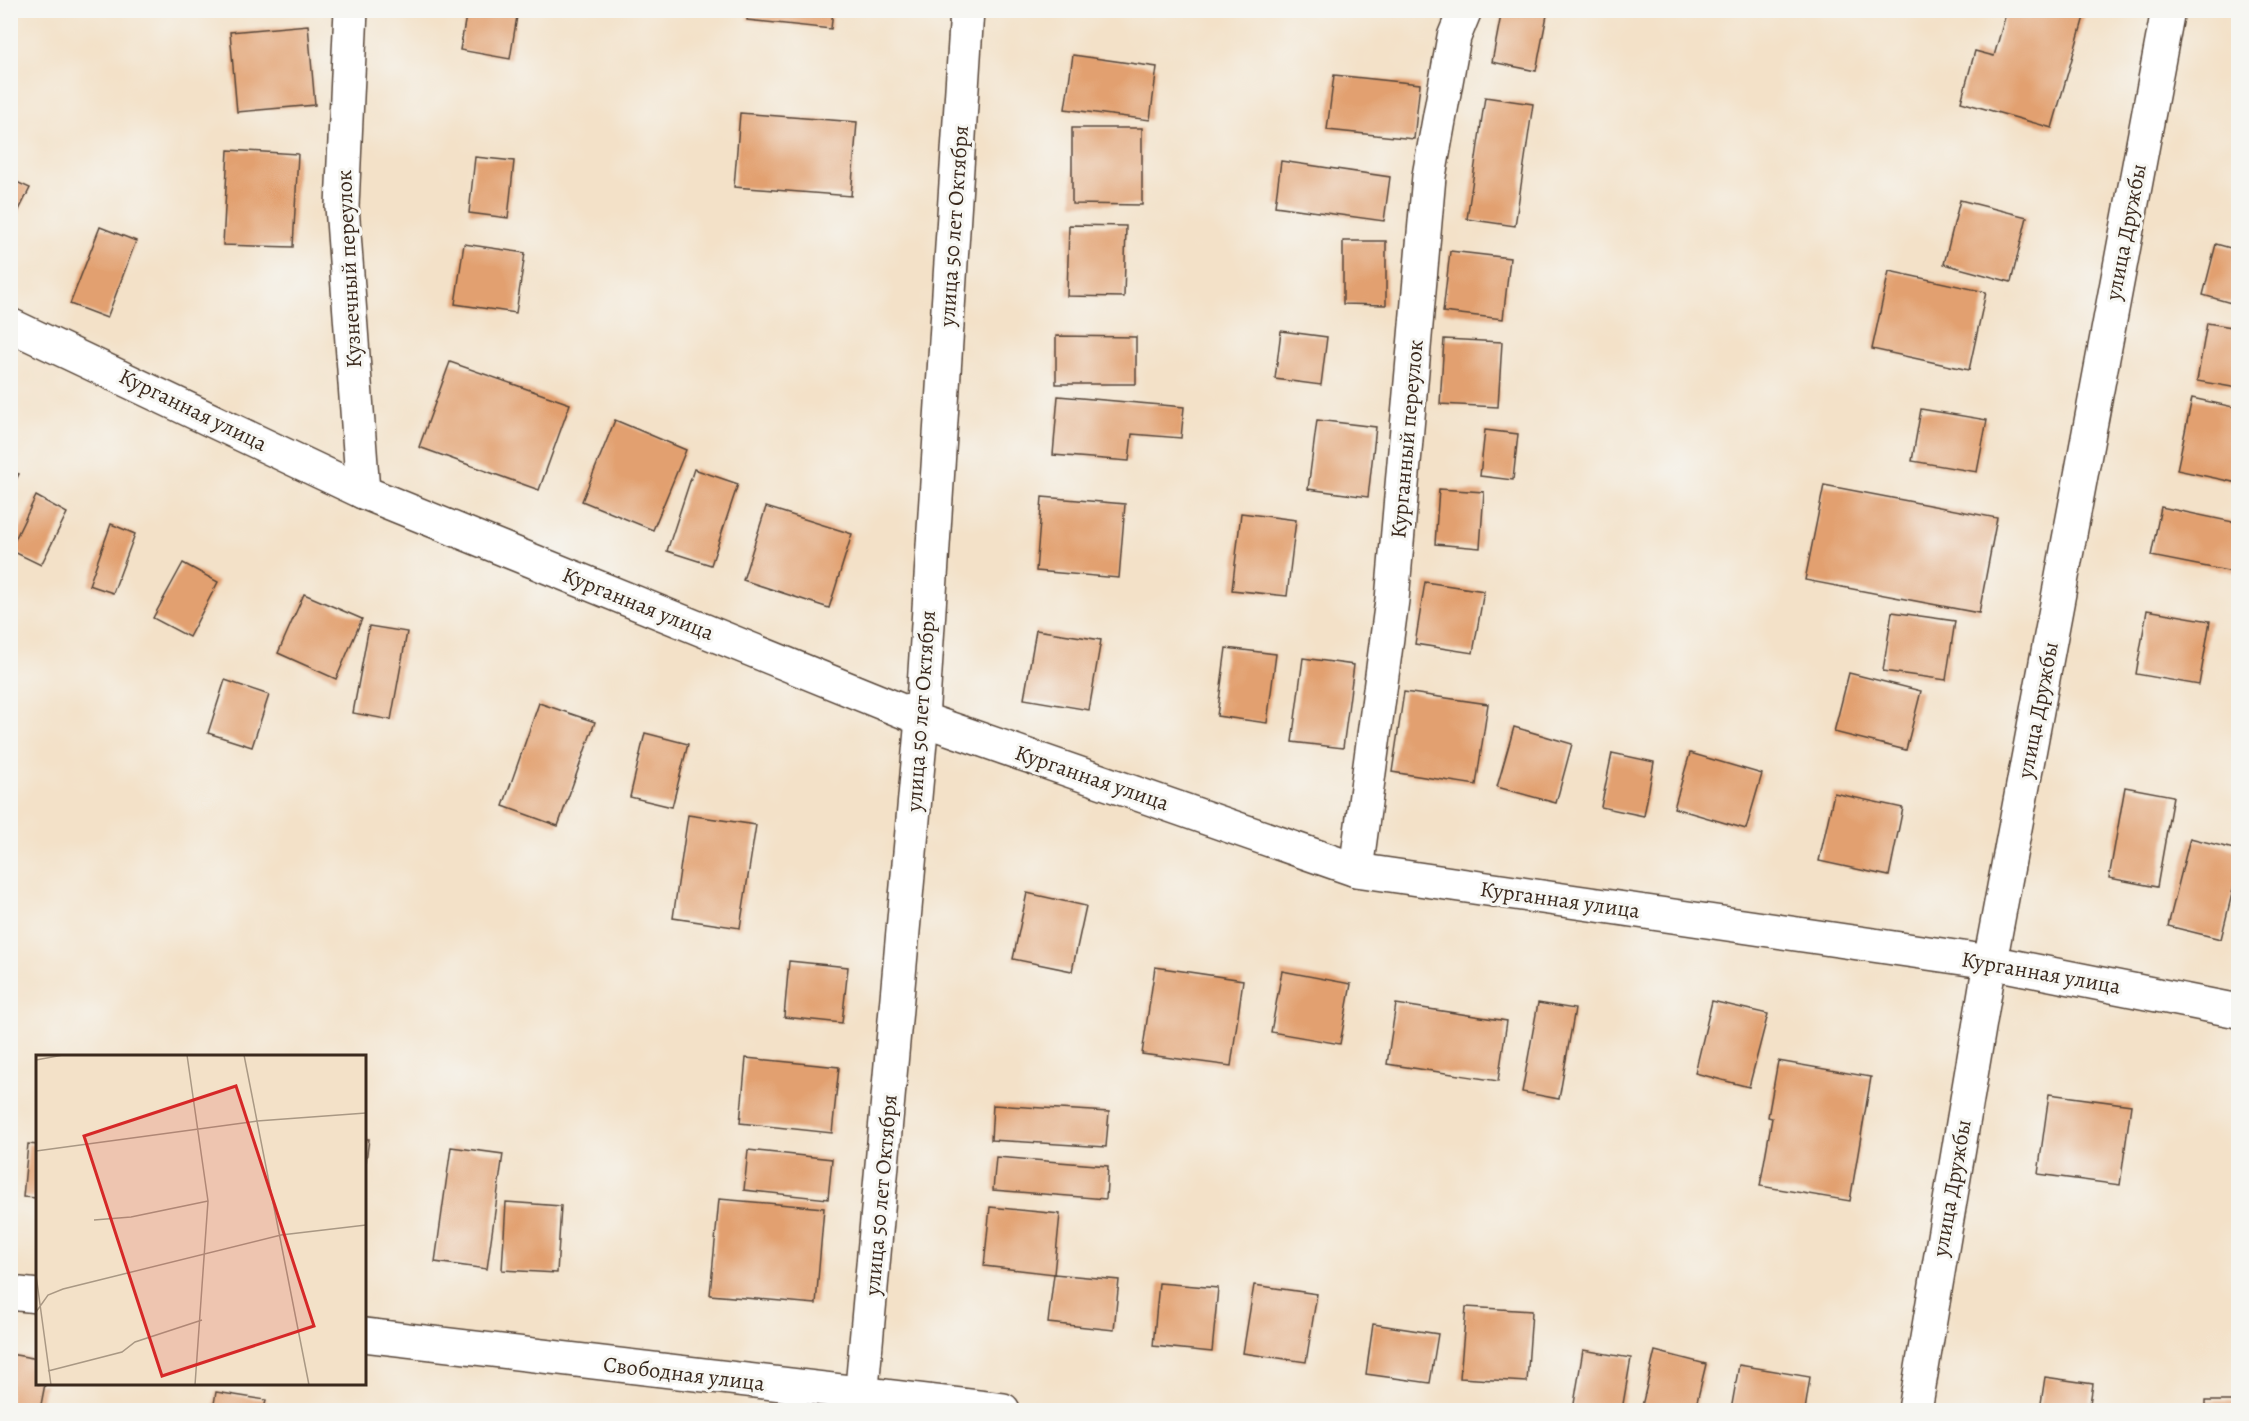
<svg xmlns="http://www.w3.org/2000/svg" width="2249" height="1421" viewBox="0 0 2249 1421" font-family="Alegreya,serif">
<rect width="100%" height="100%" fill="#f6f6f2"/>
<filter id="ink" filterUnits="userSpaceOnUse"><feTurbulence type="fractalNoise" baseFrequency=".0167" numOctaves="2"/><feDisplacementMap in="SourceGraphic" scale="12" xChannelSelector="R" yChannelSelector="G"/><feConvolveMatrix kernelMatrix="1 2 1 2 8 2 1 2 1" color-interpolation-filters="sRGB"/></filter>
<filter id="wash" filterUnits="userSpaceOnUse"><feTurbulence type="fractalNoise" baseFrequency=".008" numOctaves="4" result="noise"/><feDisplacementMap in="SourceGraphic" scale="24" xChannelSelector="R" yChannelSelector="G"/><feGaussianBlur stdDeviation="1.35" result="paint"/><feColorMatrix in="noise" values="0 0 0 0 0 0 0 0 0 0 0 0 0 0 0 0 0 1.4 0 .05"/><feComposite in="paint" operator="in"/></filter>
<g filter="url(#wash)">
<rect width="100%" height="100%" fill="#f3e1c8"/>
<g id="blocks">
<g fill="#e2a070">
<path d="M467,10H518L510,59L460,50Z"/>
<path d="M748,10H833L831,29L747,20Z"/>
<path d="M1502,10H1548L1536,71L1492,62Z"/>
<path d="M2007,10H2086L2052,128L1961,102L1975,51L1994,56Z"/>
<path d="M308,25L315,105L237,112L230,32Z"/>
<path d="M1073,55L1157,67L1150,120L1065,109Z"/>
<path d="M1334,75L1420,84L1414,139L1327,130Z"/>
<path d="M1485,97L1533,104L1515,226L1467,219Z"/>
<path d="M740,113L857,122L851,196L734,187Z"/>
<path d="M1072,128H1142V205L1072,204Z"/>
<path d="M228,150L298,154L293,247L223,245Z"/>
<path d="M475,157L514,161L508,218L469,213Z"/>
<path d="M1281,161L1390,177L1384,221L1275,206Z"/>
<path d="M10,179L30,188L10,228Z"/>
<path d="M1960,200L2027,217L2011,282L1944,264Z"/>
<path d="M1069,225L1126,226L1124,297L1067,296Z"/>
<path d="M100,227L136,241L107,318L70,304Z"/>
<path d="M1343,241H1386V305L1343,304Z"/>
<path d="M464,244L525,253L516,313L455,304Z"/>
<path d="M2216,244L2238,250V305L2203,295Z"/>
<path d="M1450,251L1510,258L1503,319L1443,312Z"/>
<path d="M1889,271L1986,292L1969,370L1872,349Z"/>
<path d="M2207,323L2238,328V388L2197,381Z"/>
<path d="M1281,331L1327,337L1321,385L1275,379Z"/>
<path d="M1056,336L1136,337V384H1056Z"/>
<path d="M1444,339L1502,342L1498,407L1440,404Z"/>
<path d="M450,362L570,404L539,490L419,447Z"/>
<path d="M1058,396L1184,407L1181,438L1132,434L1129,461L1053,455Z"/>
<path d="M2192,398L2238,408V483L2177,470Z"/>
<path d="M1921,409L1987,420L1977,472L1912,461Z"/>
<path d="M615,420L686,450L653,530L582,501Z"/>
<path d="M1317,420L1376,427L1368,497L1308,489Z"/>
<path d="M1485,430L1518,434L1513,480L1480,476Z"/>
<path d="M694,469L738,484L711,565L667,551Z"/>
<path d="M10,471L19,474L10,492Z"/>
<path d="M1824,485L1997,518L1979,613L1805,580Z"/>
<path d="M1439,489L1484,492L1480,548L1435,544Z"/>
<path d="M36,496L67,513L41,565L10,550Z"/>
<path d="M1042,497L1125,504L1119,578L1036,571Z"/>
<path d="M766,507L852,534L829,608L743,580Z"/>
<path d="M2161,507L2238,523V573L2151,556Z"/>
<path d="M1241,513L1296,520L1287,596L1232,590Z"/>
<path d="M111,524L135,534L113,593L89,585Z"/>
<path d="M183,563L218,582L189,637L153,618Z"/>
<path d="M1425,582L1484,591L1473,653L1415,644Z"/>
<path d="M304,594L362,619L336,679L278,653Z"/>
<path d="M2147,610L2210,621L2199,685L2136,674Z"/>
<path d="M1892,612L1955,621L1946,680L1883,671Z"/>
<path d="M369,626L407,632L391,720L353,713Z"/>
<path d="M1036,630L1101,640L1089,710L1024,699Z"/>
<path d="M1226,648L1276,654L1267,723L1217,716Z"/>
<path d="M1303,658L1354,665L1343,748L1292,742Z"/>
<path d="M1849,673L1921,691L1906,750L1834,732Z"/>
<path d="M225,680L269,695L252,747L208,733Z"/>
<path d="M1404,692L1488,704L1476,785L1392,772Z"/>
<path d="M539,703L595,722L558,826L503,806Z"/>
<path d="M1514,727L1572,744L1556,803L1497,787Z"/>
<path d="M645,733L688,744L672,807L630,797Z"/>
<path d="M1612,753L1654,762L1644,816L1601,807Z"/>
<path d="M1690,753L1762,774L1746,829L1674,808Z"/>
<path d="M2125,787L2173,796L2157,887L2109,878Z"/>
<path d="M1834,793L1903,808L1889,876L1819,861Z"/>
<path d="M688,815L756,825L740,928L673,918Z"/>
<path d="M2190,838L2238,850V869L2221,939L2168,926Z"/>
<path d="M1027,893L1086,906L1072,971L1013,959Z"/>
<path d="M789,961L848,967L842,1023L784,1017Z"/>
<path d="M1155,967L1243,980L1231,1066L1142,1054Z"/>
<path d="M1282,971L1351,984L1340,1044L1271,1032Z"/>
<path d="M1712,1001L1768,1014L1749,1087L1695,1073Z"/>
<path d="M1538,1003L1575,1009L1559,1099L1522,1092Z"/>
<path d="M1396,1004L1507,1021L1498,1081L1387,1064Z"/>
<path d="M746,1058L839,1067L832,1133L740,1123Z"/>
<path d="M1778,1061L1871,1077L1850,1201L1760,1186L1772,1118L1768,1117Z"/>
<path d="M2049,1094L2131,1105L2120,1185L2038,1174Z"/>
<path d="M993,1105L1109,1112L1106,1147L991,1140Z"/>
<path d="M364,1139H369L366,1161H364Z"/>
<path d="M28,1144L38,1145V1198L23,1197Z"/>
<path d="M451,1147L503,1154L487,1269L435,1262Z"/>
<path d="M748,1150L832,1159L828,1199L744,1190Z"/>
<path d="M996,1157L1108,1166L1106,1199L993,1190Z"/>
<path d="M719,1199L824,1208L816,1304L710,1295Z"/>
<path d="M506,1202L561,1206L557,1273L502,1270Z"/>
<path d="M990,1207L1060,1214L1054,1274L984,1266Z"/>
<path d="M1054,1274L1119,1280L1114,1330L1048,1323Z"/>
<path d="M1159,1283L1218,1288L1212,1352L1153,1346Z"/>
<path d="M1254,1285L1317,1294L1306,1362L1243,1353Z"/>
<path d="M1466,1307L1532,1311L1527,1382L1460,1378Z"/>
<path d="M1373,1324L1438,1334L1430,1383L1366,1374Z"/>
<path d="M1583,1350L1631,1358L1622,1410H1573Z"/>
<path d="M1655,1351L1706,1364L1695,1410H1641Z"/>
<path d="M10,1354L38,1359V1384H45L40,1410H10Z"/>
<path d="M1739,1365L1810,1377L1805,1410H1731Z"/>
<path d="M2045,1377L2093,1384L2089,1410H2040Z"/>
<path d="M216,1392L266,1400L264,1410H213Z"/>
<rect x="2205" y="1401" width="33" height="9"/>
</g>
</g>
</g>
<g filter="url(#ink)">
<use href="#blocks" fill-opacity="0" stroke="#574538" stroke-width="1.5"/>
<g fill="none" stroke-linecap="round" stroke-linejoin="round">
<defs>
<g id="minor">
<path d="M351,10L342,206L363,492"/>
<path d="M10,325L363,492L922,719L1356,870L1990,962L2238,1011"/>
<path d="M1356,870L1392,600L1429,176L1454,37L1465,10"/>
<path d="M10,1293L38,1296"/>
<path d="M364,1335L1003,1410"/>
<path d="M860,1410L922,719L967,10"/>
<path d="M1915,1410L1990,962L2168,10"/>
</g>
</defs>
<use href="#minor" stroke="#574538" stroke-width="36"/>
<use href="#minor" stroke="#fff" stroke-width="33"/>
</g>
</g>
<g text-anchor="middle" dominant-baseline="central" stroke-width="6" stroke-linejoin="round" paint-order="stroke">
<g font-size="22" fill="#3b2a1e" stroke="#f6f6f2">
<text transform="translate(954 226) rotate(-86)">улица 50 лет Октября</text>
<text transform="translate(2126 232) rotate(-79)">улица Дружбы</text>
<text transform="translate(349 269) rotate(-93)">Кузнечный переулок</text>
<text transform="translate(193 410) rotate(26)">Курганная улица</text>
<text transform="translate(1407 439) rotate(-85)">Курганный переулок</text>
<text transform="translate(638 604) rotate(22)">Курганная улица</text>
<text transform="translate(2038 710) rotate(-79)">улица Дружбы</text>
<text transform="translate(921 711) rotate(-86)">улица 50 лет Октября</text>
<text transform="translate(1092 778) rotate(19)">Курганная улица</text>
<text transform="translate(1560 900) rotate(8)">Курганная улица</text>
<text transform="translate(2041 973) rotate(10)">Курганная улица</text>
<text transform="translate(1952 1188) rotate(-80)">улица Дружбы</text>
<text transform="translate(881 1195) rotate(-85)">улица 50 лет Октября</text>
<text transform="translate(684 1374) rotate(7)">Свободная улица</text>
</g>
</g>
<g transform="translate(36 1055)">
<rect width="330" height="330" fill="#f3e1c8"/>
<path fill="none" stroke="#a99884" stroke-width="1.5" d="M151,0L172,146L159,330M208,0L273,330M0,5L27,0M0,96L221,66L330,58M58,165L95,162L172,146M0,220L15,330M0,257L12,240L27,234L245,180L330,170M12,316L86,297L99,287L166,265"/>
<path fill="#d62828" fill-opacity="0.15" stroke="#d62828" stroke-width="3" d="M200,31L278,271L126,321L48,81Z"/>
<rect width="330" height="330" fill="none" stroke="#3b2a1e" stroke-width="3"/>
</g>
<rect width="2249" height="1421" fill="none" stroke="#f6f6f2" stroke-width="36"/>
</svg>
